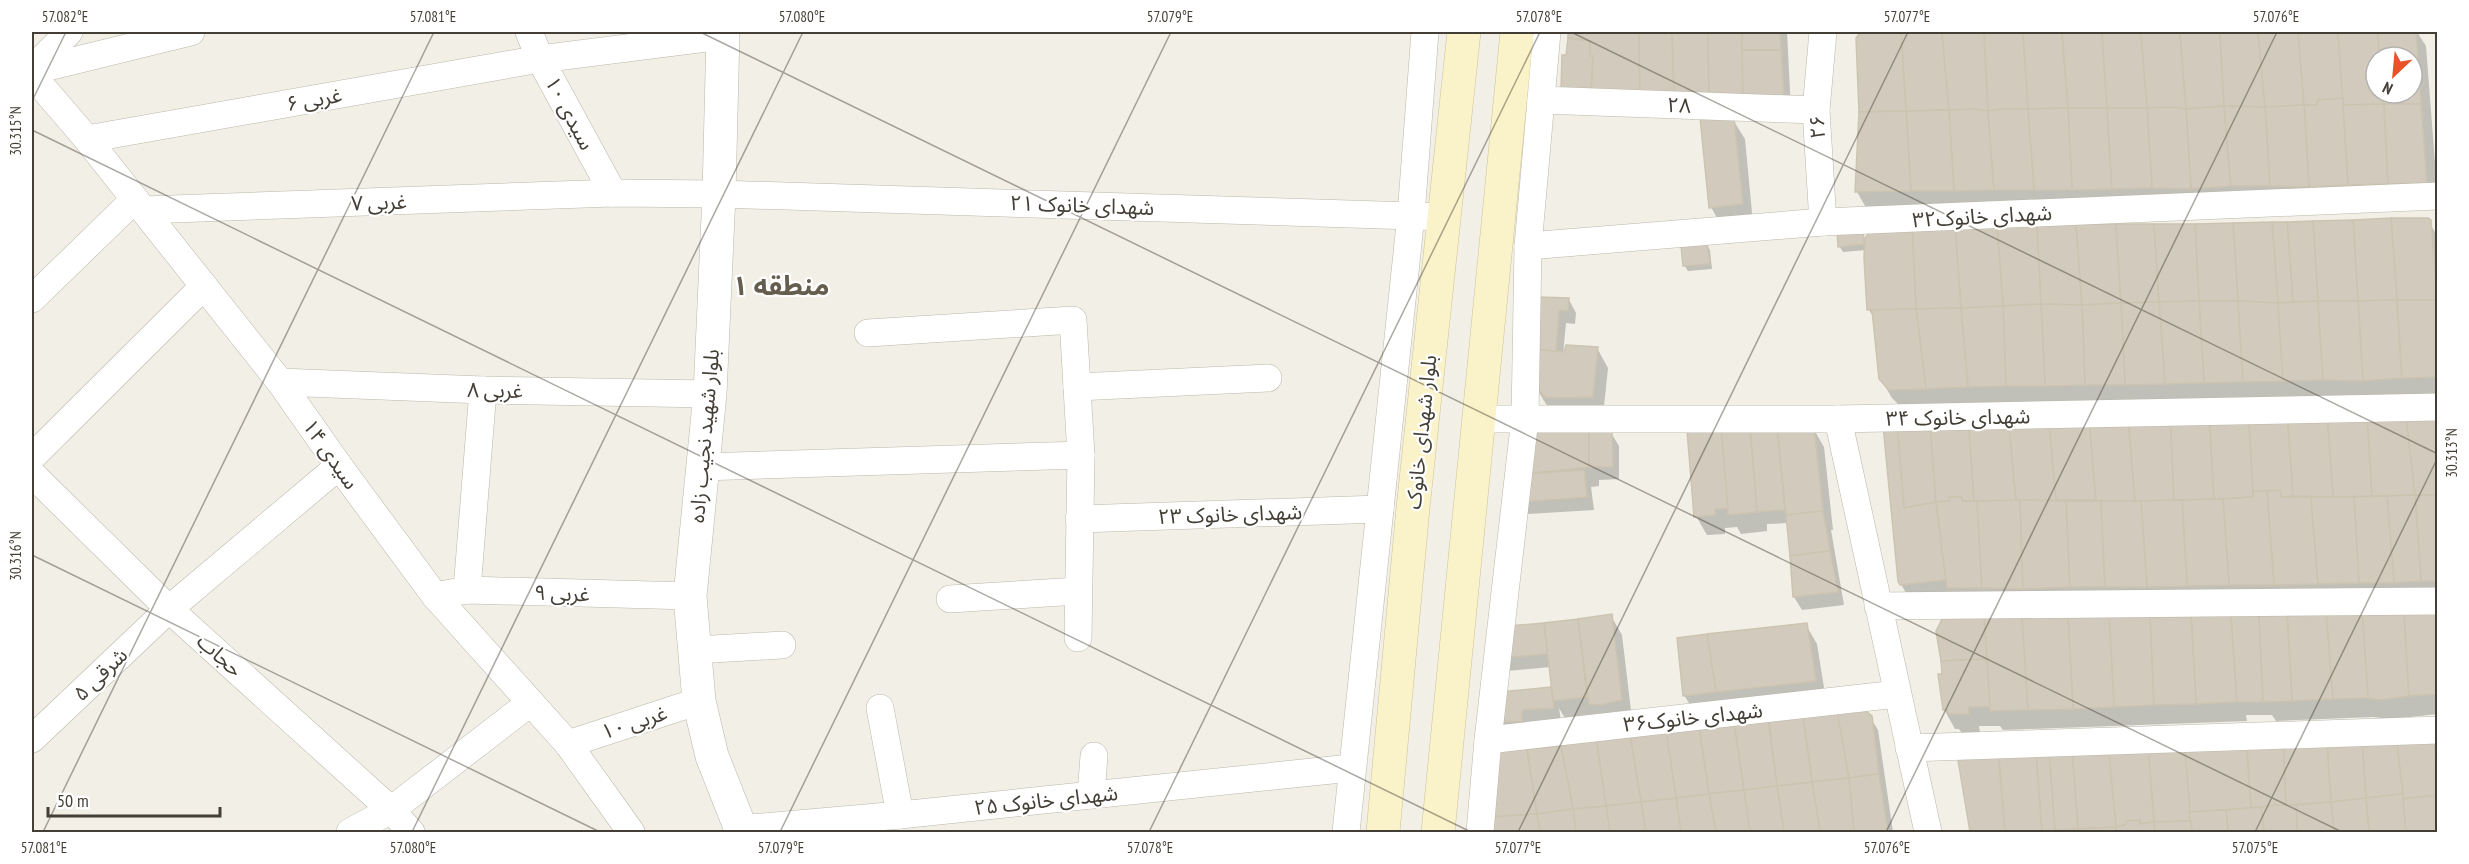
<svg xmlns="http://www.w3.org/2000/svg" width="2469" height="864" viewBox="0 0 2469 864" font-family="'PT Sans Narrow','Noto Sans Arabic',sans-serif">
<rect width="100%" height="100%" fill="#f1efe6"/>
<g fill="#0003" fill-rule="evenodd">
<path d="M1570,32H1787L1791,110L1568,56Z"/>
<path d="M2044,32H2417L2426,46L2438,202L1868,211L1857,192L1861,35ZM2376,57H2412V93H2376Z"/>
<path d="M1733,120L1745,139L1753,223L1722,227L1711,207Z"/>
<path d="M2427,219L2438,237V397L1902,408L1892,398L1880,378L1874,318L1869,310L1866,250L1843,252L1840,247L1862,229L1865,240Z"/>
<path d="M1706,244L1710,250L1712,269L1688,271L1684,265Z"/>
<path d="M1540,299L1569,300L1576,313L1575,324L1566,323L1563,355L1597,348L1608,368L1603,416L1559,417L1546,404L1534,384Z"/>
<path d="M2438,413V600L1912,604L1901,584L1885,426Z"/>
<path d="M1813,428L1824,447L1833,530H1831L1844,605L1802,610L1794,597L1788,523L1767,524V531L1741,534L1737,527L1725,528V534L1707,535L1696,516L1688,431Z"/>
<path d="M1611,433L1619,446V479L1599,480V486L1591,487L1594,510L1528,514L1521,501L1526,474Z"/>
<path d="M2438,612V714L2391,719L2373,717L2276,721L2272,715H2246L2247,721L2003,730L2000,726H1979L1980,733H1962L1959,729H1955L1944,709Z"/>
<path d="M1611,616L1622,635L1632,719L1566,720L1559,708L1561,721L1508,733L1500,721L1551,688L1554,695L1551,667L1508,671L1503,629Z"/>
<path d="M1806,625L1817,644L1826,700L1692,708L1684,695Z"/>
<path d="M1870,717L1878,730L1893,832H1490L1498,741L1531,750L1768,720L1771,727Z"/>
<path d="M2438,726V832H1972L1957,744Z"/>
</g>
<g fill="#d2cbbd" stroke="#ccc4b0" stroke-width="1.5">
<path d="M1568,32H1639L1640,93L1591,90L1593,56H1590V41L1568,38Z"/>
<path d="M1639,32H1672L1674,95L1640,93Z"/>
<path d="M1672,32H1708L1709,96L1674,95Z"/>
<path d="M1708,32H1742L1743,98L1709,96Z"/>
<path d="M1742,32H1780L1781,50H1742Z"/>
<path d="M1918,32H1942L1949,110L1906,111L1901,33Z"/>
<path d="M1942,32H1984L1988,111L1949,110Z"/>
<path d="M1984,32H2023L2028,109L1988,111Z"/>
<path d="M2023,32H2062L2068,108L2028,109Z"/>
<path d="M2062,32H2102L2107,108H2068Z"/>
<path d="M2102,32H2141L2147,108H2107Z"/>
<path d="M2141,32H2180L2186,109L2147,108Z"/>
<path d="M2180,32H2220L2224,106L2186,109Z"/>
<path d="M2220,32H2258L2265,107L2224,106Z"/>
<path d="M2258,32H2298L2304,105L2265,107Z"/>
<path d="M2298,32H2338L2343,98L2318,100L2317,105H2304Z"/>
<path d="M2338,32H2378L2379,57H2376V93H2382L2384,104L2343,105Z"/>
<path d="M2378,32H2416L2421,104H2384L2382,93H2412V57H2379Z"/>
<path d="M1860,33H1901L1906,111L1859,112L1856,38Z"/>
<path d="M1568,38L1590,41V56H1593L1591,90L1561,88L1562,55H1566Z"/>
<path d="M1742,50H1781L1784,97L1743,98Z"/>
<path d="M2343,98L2348,185L2309,187L2304,105H2317L2318,100Z"/>
<path d="M2384,104L2388,184L2348,185L2343,105Z"/>
<path d="M2384,104H2421L2427,183L2388,184Z"/>
<path d="M2304,105L2309,187L2270,186L2265,107Z"/>
<path d="M2224,106L2231,186L2191,189L2186,109Z"/>
<path d="M2224,106L2265,107L2270,186H2231Z"/>
<path d="M2170,107L2186,109L2191,189L2152,188L2147,108Z"/>
<path d="M2068,108H2107L2112,189L2072,190Z"/>
<path d="M2068,108L2072,190H2034L2028,109Z"/>
<path d="M2107,108H2147L2152,188L2112,189Z"/>
<path d="M1974,109L1988,111L1994,190L1954,191L1949,110Z"/>
<path d="M2001,109H2028L2034,190H1994L1988,111Z"/>
<path d="M1949,110L1954,191H1911L1906,111Z"/>
<path d="M1906,111L1911,191L1855,192L1859,112Z"/>
<path d="M1700,117L1734,118L1743,204L1709,208Z"/>
<path d="M2391,218H2428L2431,220L2437,300H2397Z"/>
<path d="M2391,218L2397,300L2358,301L2353,220Z"/>
<path d="M2353,220L2358,301H2318L2313,221Z"/>
<path d="M2313,221L2318,301L2293,302L2287,222Z"/>
<path d="M2272,222H2287L2293,302L2278,303Z"/>
<path d="M2272,222L2278,303L2238,301L2233,223Z"/>
<path d="M2233,223L2238,301H2199L2195,224Z"/>
<path d="M2037,224L2041,304L2003,306L1997,225Z"/>
<path d="M2037,224H2076L2082,305L2041,304Z"/>
<path d="M2076,224H2116L2121,303L2082,305Z"/>
<path d="M2116,224H2154L2159,302L2121,303Z"/>
<path d="M2154,224H2195L2199,301L2159,302Z"/>
<path d="M1997,225L2003,306L1961,308L1955,226Z"/>
<path d="M1912,226H1955L1961,308L1916,309Z"/>
<path d="M1912,226L1916,309L1867,310L1864,258L1865,238L1873,228Z"/>
<path d="M1863,228L1864,244L1838,247L1837,230Z"/>
<path d="M1707,243L1710,264L1683,266L1681,246Z"/>
<path d="M1539,297L1569,298L1568,311L1559,310L1556,351L1534,349Z"/>
<path d="M2397,300L2402,378L2363,381L2358,301Z"/>
<path d="M2397,300H2437L2438,377L2402,378Z"/>
<path d="M2199,301H2238L2243,382L2204,383Z"/>
<path d="M2199,301L2204,383L2165,384L2159,302Z"/>
<path d="M2238,301L2278,303L2283,381L2243,382Z"/>
<path d="M2318,301L2323,380L2283,381L2278,303Z"/>
<path d="M2318,301H2358L2363,381L2323,380Z"/>
<path d="M2159,302L2165,384L2125,385L2121,303Z"/>
<path d="M2121,303L2125,385H2085L2082,305Z"/>
<path d="M2041,304L2082,305L2085,385L2045,386Z"/>
<path d="M2041,304L2045,386H2006L2003,306Z"/>
<path d="M2003,306L2006,386L1968,387L1961,308Z"/>
<path d="M1961,308L1968,387L1926,389L1916,309Z"/>
<path d="M1916,309L1926,389L1889,390L1879,379L1872,310Z"/>
<path d="M1566,345L1598,347L1593,397L1546,398L1533,384L1534,349L1564,352Z"/>
<path d="M2438,412V495H2415L2406,418Z"/>
<path d="M2367,413L2372,496L2333,497L2327,415Z"/>
<path d="M2367,413L2406,418L2415,495L2372,496Z"/>
<path d="M2327,415L2333,497L2293,496L2287,416Z"/>
<path d="M2287,416L2293,496L2281,497L2280,490L2253,491L2249,423Z"/>
<path d="M2209,417L2249,423L2253,497L2214,499Z"/>
<path d="M2209,417L2214,499L2174,500L2170,418Z"/>
<path d="M2170,418L2174,500L2135,502L2128,419Z"/>
<path d="M2089,419L2096,500H2056L2049,425Z"/>
<path d="M2089,419H2128L2135,502L2096,500Z"/>
<path d="M1930,424L1936,502L1904,508L1897,425Z"/>
<path d="M1930,424L1969,429L1974,501H1962V497H1949V501L1936,502Z"/>
<path d="M1883,425H1897L1904,508L1936,502L1946,580L1900,585L1898,581Z"/>
<path d="M2049,425L2056,500L2016,501L2009,428Z"/>
<path d="M1814,426L1823,511L1786,515L1777,427Z"/>
<path d="M1777,427L1785,510L1757,512L1750,428Z"/>
<path d="M1750,428L1757,512L1728,515L1721,430Z"/>
<path d="M2009,428L2016,501H1974L1969,429Z"/>
<path d="M1687,430H1721L1728,508L1715,509V515L1694,517Z"/>
<path d="M1525,432H1589V467L1525,474Z"/>
<path d="M1589,432H1612L1613,467H1589Z"/>
<path d="M1584,470L1587,497L1519,502L1525,474Z"/>
<path d="M2280,490L2281,497H2311L2318,584L2274,585L2267,491Z"/>
<path d="M2253,491H2267L2274,585H2229L2223,499L2253,497Z"/>
<path d="M2415,495H2438V581H2421Z"/>
<path d="M2415,495L2421,581L2394,583L2387,496Z"/>
<path d="M2387,496L2394,583H2359L2354,497Z"/>
<path d="M1949,497H1962V501H1977L1982,588H1947L1936,502L1949,501Z"/>
<path d="M2311,497H2354L2359,583L2318,584Z"/>
<path d="M2223,499L2229,585L2187,586L2182,500Z"/>
<path d="M2020,500L2023,589L1982,588L1977,501Z"/>
<path d="M2020,500L2066,501L2070,587L2023,589Z"/>
<path d="M2182,500L2187,586L2147,587L2141,501Z"/>
<path d="M2066,501H2101L2105,587H2070Z"/>
<path d="M2101,501H2141L2147,587H2105Z"/>
<path d="M1823,511L1830,551L1790,556L1786,515Z"/>
<path d="M1830,551L1838,592L1793,597L1790,556Z"/>
<path d="M2362,610L2404,611L2409,696L2379,700L2368,698Z"/>
<path d="M2362,610L2368,698L2333,699L2326,612Z"/>
<path d="M2438,610V694L2409,696L2404,611Z"/>
<path d="M2326,612L2333,699L2292,701L2287,613Z"/>
<path d="M2231,613L2237,702L2196,704L2191,615Z"/>
<path d="M2231,613H2259L2263,702H2237Z"/>
<path d="M2259,613H2287L2292,701L2263,702Z"/>
<path d="M1612,614L1622,700L1600,705L1589,704L1578,619Z"/>
<path d="M2109,614H2150L2154,705L2114,707Z"/>
<path d="M2109,614L2114,707L2073,709L2068,616Z"/>
<path d="M2150,614L2191,615L2196,704L2154,705Z"/>
<path d="M2022,615L2028,710L1990,711L1984,617Z"/>
<path d="M2022,615L2068,616L2073,709L2028,710Z"/>
<path d="M1943,617H1984L1987,659L1941,661L1936,631Z"/>
<path d="M1578,619L1587,697L1553,701L1544,623Z"/>
<path d="M1544,623L1547,654L1499,658L1508,626Z"/>
<path d="M1807,623L1816,681L1716,692L1707,634Z"/>
<path d="M1707,634L1716,692L1683,696L1677,638Z"/>
<path d="M1987,659L1990,707H1969V714H1949L1947,710H1943L1938,674H1942L1941,661Z"/>
<path d="M1551,687L1554,708L1522,710V722L1499,721L1500,692Z"/>
<path d="M1837,705L1849,778L1812,782L1802,708Z"/>
<path d="M1802,708L1812,782L1777,786L1768,712Z"/>
<path d="M1862,708L1872,716L1879,774L1849,778L1837,711Z"/>
<path d="M1768,719L1777,786L1744,790L1734,723Z"/>
<path d="M1734,723L1744,790L1709,794L1699,727Z"/>
<path d="M2433,726L2438,795L2403,799L2397,744Z"/>
<path d="M1699,727L1709,794L1676,798L1666,731Z"/>
<path d="M2361,729L2397,744L2403,794L2366,798Z"/>
<path d="M2361,729L2366,798L2331,802L2326,730Z"/>
<path d="M2326,730L2331,802L2286,805L2283,740Z"/>
<path d="M1666,731L1676,798L1641,802L1630,735Z"/>
<path d="M2246,732L2251,808L2189,812L2184,740Z"/>
<path d="M2246,732L2283,740L2286,805L2251,808Z"/>
<path d="M2147,734L2184,740L2191,821L2154,822Z"/>
<path d="M2147,734L2154,822L2140,824V820L2127,821L2125,825L2116,827L2107,735Z"/>
<path d="M1630,735L1641,802L1606,806L1596,738Z"/>
<path d="M2107,735L2116,827L2078,829L2071,737Z"/>
<path d="M1501,736L1525,737L1537,814L1486,817Z"/>
<path d="M2071,737L2078,829L2055,831L2048,738Z"/>
<path d="M1596,738L1606,806L1573,809L1561,746Z"/>
<path d="M2035,738L2042,831L2005,832L1998,747Z"/>
<path d="M2035,738H2048L2055,831H2042Z"/>
<path d="M1997,739L2005,832H1970L1956,748Z"/>
<path d="M1561,746L1573,809L1537,814L1527,749Z"/>
<path d="M1879,774L1888,832H1854L1849,778Z"/>
<path d="M1849,778L1854,832H1820L1812,782Z"/>
<path d="M1812,782L1820,832H1784L1777,786Z"/>
<path d="M1777,786L1784,832H1750L1744,790Z"/>
<path d="M1744,790L1750,832H1716L1709,794Z"/>
<path d="M1709,794L1716,832H1681L1676,798Z"/>
<path d="M2403,794L2406,832H2369L2366,798Z"/>
<path d="M2438,795V832H2406L2403,799Z"/>
<path d="M1676,798L1681,832H1646L1641,802Z"/>
<path d="M2366,798L2369,832H2334L2331,802Z"/>
<path d="M1641,802L1646,832H1610L1606,806Z"/>
<path d="M2331,802L2334,832H2297L2296,805Z"/>
<path d="M2275,805H2296L2297,832H2264L2261,807Z"/>
<path d="M1606,806L1610,832H1576L1573,809Z"/>
<path d="M2261,807L2264,832H2228L2226,810Z"/>
<path d="M1573,809L1576,832H1540L1537,814Z"/>
<path d="M2226,810L2228,832H2192L2189,812Z"/>
<path d="M1537,814L1540,832H1488L1490,817Z"/>
<path d="M2140,820V824L2154,822L2155,832H2116V827L2125,825L2127,821Z"/>
<path d="M2191,821L2192,832H2155L2154,822Z"/>
<path d="M2116,827V832H2079L2078,829Z"/>
<path d="M2078,829L2079,832H2042V831Z"/>
</g>
<g fill="none" stroke-linecap="round" stroke-linejoin="round">
<defs>
<g id="minor">
<path d="M529,32L540,59L613,193"/>
<path d="M32,69L69,32"/>
<path d="M32,71L191,32"/>
<path d="M32,75L87,139L280,382L339,466L435,596L568,744L631,832"/>
<path d="M1541,100L1816,110"/>
<path d="M87,139L540,59L722,36"/>
<path d="M144,210L613,193L719,194L1445,217"/>
<path d="M1823,222L1816,110L1823,32"/>
<path d="M1528,246L1823,222L2438,196"/>
<path d="M32,299L135,199"/>
<path d="M868,333L1073,320L1081,455L1078,638"/>
<path d="M280,382L483,390L710,394"/>
<path d="M1077,387L1268,378"/>
<path d="M1478,419H1838L2438,407"/>
<path d="M1838,419L1928,832"/>
<path d="M32,457L204,286"/>
<path d="M702,467L1081,455"/>
<path d="M32,474L169,609L391,810L411,832"/>
<path d="M1079,519L1380,509"/>
<path d="M467,590L483,390"/>
<path d="M435,596L467,590L690,596"/>
<path d="M950,599L1078,591"/>
<path d="M1878,606L2438,601"/>
<path d="M696,650L782,645"/>
<path d="M880,708L900,815"/>
<path d="M32,739L169,609L339,466"/>
<path d="M1488,740L1897,694"/>
<path d="M568,744L699,701"/>
<path d="M1909,748L2438,730"/>
<path d="M1091,795L1094,756"/>
<path d="M740,829L900,815L1351,768"/>
<path d="M350,832L391,810L530,703"/>
<path d="M1346,832L1411,215L1425,32"/>
<path d="M1480,832L1488,740L1525,418L1528,246L1547,32"/>
</g>
<path id="tertiary" d="M723,32L719,194L710,394L690,596L699,701L712,756L742,832"/>
<g id="secondary">
<path d="M1383,832L1413,508L1464,32"/>
<path d="M1438,832L1517,32"/>
</g>
</defs>
<use href="#minor" stroke="#bcb7aa" stroke-width="28"/>
<use href="#tertiary" stroke="#bcb7aa" stroke-width="34"/>
<use href="#secondary" stroke="#cec499" stroke-width="34"/>
<use href="#minor" stroke="#fff" stroke-width="27"/>
<use href="#tertiary" stroke="#fff" stroke-width="33"/>
<use href="#secondary" stroke="#faf2c8" stroke-width="33"/>
</g>
<path fill="none" stroke="#443f36" stroke-width="1.5" stroke-opacity="0.45" d="M700,32L2342,832M1571,32L2438,454M32,101L66,32M32,130L1471,832M32,555L600,832M43,832L434,32M412,832L803,32M780,832L1171,32M1149,832L1540,32M1518,832L1908,32M1886,832L2277,32M2255,832L2438,457"/>
<g text-anchor="middle" dominant-baseline="central" stroke-width="4.5" stroke-linejoin="round" paint-order="stroke">
<g font-size="21" fill="#443f36" stroke="#fff">
<text transform="translate(314 99) rotate(-10)">غربی ۶</text>
<text transform="translate(1679 105) rotate(2)">۲۸</text>
<text transform="translate(570 113) rotate(62)">سیدی ۱۰</text>
<text transform="translate(1817 127) rotate(-92)">۲۶</text>
<text transform="translate(379 202) rotate(-2)">غربی ۷</text>
<text transform="translate(1082 205) rotate(2)">شهدای خانوک ۲۱</text>
<text transform="translate(1982 216) rotate(-3)">شهدای خانوک۳۲</text>
<text transform="translate(495 390) rotate(1)">غربی ۸</text>
<text transform="translate(1958 417) rotate(-1)">۳۴ شهدای خانوک</text>
<text transform="translate(1421 432) rotate(-84)">بلوار شهدای خانوک</text>
<text transform="translate(704 436) rotate(-85)">بلوار شهید نجیب زاده</text>
<text transform="translate(331 454) rotate(55)">سیدی ۱۴</text>
<text transform="translate(1230 514) rotate(-2)">شهدای خانوک ۲۳</text>
<text transform="translate(562 593) rotate(2)">غربی ۹</text>
<text transform="translate(220 655) rotate(42)">حجاب</text>
<text transform="translate(100 674) rotate(-44)">شرقی ۵</text>
<text transform="translate(1693 717) rotate(-6)">شهدای خانوک۳۶</text>
<text transform="translate(634 722) rotate(-18)">غربی ۱۰</text>
<text transform="translate(1046 800) rotate(-6)">شهدای خانوک ۲۵</text>
</g>
<g font-size="27" font-weight="bold" fill="#655e4e" stroke="#fff">
<text x="781" y="285">منطقه ۱</text>
</g>
</g>
<rect width="2469" height="864" fill="none" stroke="#ffffff" stroke-width="66"/>
<g transform="translate(2394 75) rotate(206)"><circle r="28" fill="#ffffff" stroke="#b4b2af" stroke-width="1.5"/>
<path d="M0-4.5L10 22L0 15L-10 22Z" fill="#e75427"/>
<text y="-9" font-size="16" font-weight="bold" text-anchor="middle" fill="#443f36">N</text>
</g>
<path d="M48 807v9h172v-9" fill="none" stroke="#443f36" stroke-width="3"/>
<text x="57" y="807" font-size="18" fill="#443f36" stroke="#ffffff" stroke-width="4.5" paint-order="stroke">50 m</text>
<rect x="33" y="33" width="2403" height="798" fill="none" stroke="#443f36" stroke-width="2"/>
<g font-size="15" text-anchor="middle" fill="#443f36">
<text x="65" y="22">57.082°E</text>
<text x="433" y="22">57.081°E</text>
<text x="802" y="22">57.080°E</text>
<text x="1170" y="22">57.079°E</text>
<text x="1539" y="22">57.078°E</text>
<text x="1907" y="22">57.077°E</text>
<text x="2276" y="22">57.076°E</text>
<text transform="translate(16 131) rotate(-90)" y="5">30.315°N</text>
<text transform="translate(2452 453) rotate(-90)" y="5">30.313°N</text>
<text transform="translate(16 556) rotate(-90)" y="5">30.316°N</text>
<text x="44" y="853">57.081°E</text>
<text x="413" y="853">57.080°E</text>
<text x="781" y="853">57.079°E</text>
<text x="1150" y="853">57.078°E</text>
<text x="1518" y="853">57.077°E</text>
<text x="1887" y="853">57.076°E</text>
<text x="2255" y="853">57.075°E</text>
</g>
</svg>
